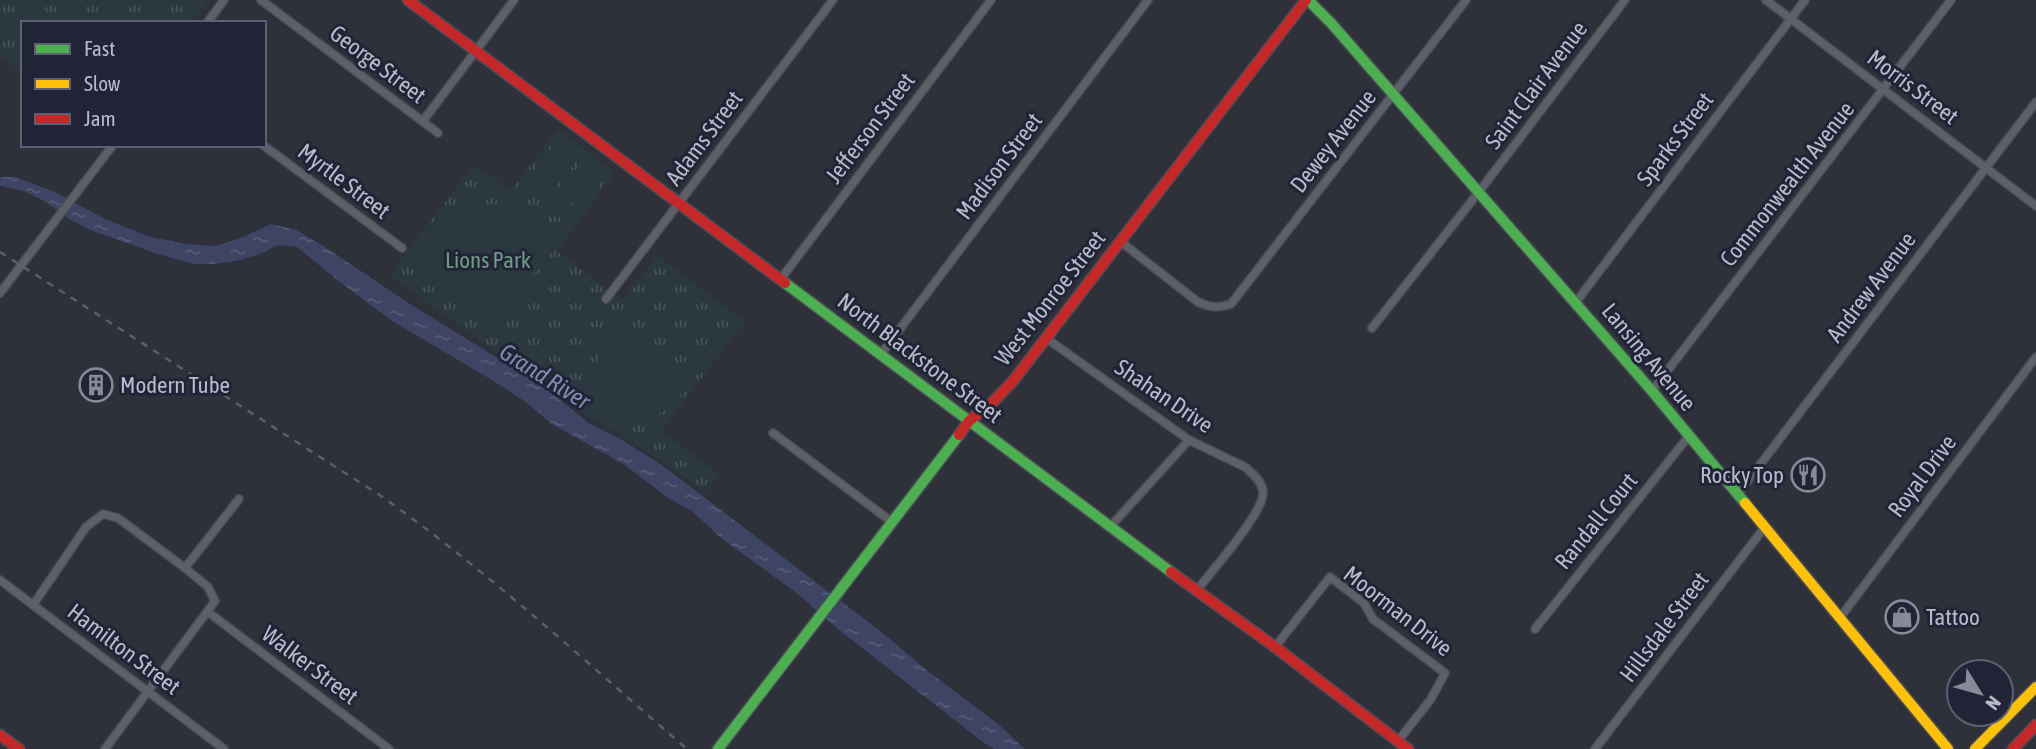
<svg xmlns="http://www.w3.org/2000/svg" width="2036" height="749" viewBox="0 0 2036 749" font-family="'Asap Condensed',sans-serif">
<defs>
<pattern id="park-tufts" width="24" height="20" patternUnits="userSpaceOnUse" patternTransform="scale(1.75)"><rect width="24" height="20" fill="#2b3840"/><path d="M3 7l-1-3M5 7V3M7 7l1-3M15 17l-1-3M17 17v-4M19 17l1-3" fill="none" stroke="#48535a"/></pattern>
<pattern id="water-ripples" width="26" height="14" patternUnits="userSpaceOnUse" patternTransform="scale(1.75)"><rect width="26" height="14" fill="#3d4464"/><path d="M2 4q2-2 4 0t4 0M15 11q2-2 4 0t4 0" fill="none" stroke="#575d79"/></pattern>
</defs>
<rect width="100%" height="100%" fill="#2e303a"/>
<g fill="url(#park-tufts)">
<path d="M0,0H209L192,23H23V74L0,56Z"/>
<path d="M558,129L615,173L557,251L623,300L657,256L745,322L661,431L719,474L706,492L632,441L584,414L391,277L400,260L474,165L511,190Z"/>
</g>
<g fill="#2b3840">
<path d="M561,136L583,153L553,190L532,174Z"/>
<path d="M587,157L607,173L579,209L559,193Z"/>
<path d="M490,204C523,205 539,212 566,233L504,310L486,313L410,247L436,223L460,208Z"/>
<path d="M622,337L689,386L670,407L652,418L630,425L611,424L570,400L613,338Z"/>
</g>
<path fill="url(#water-ripples)" d="M0,177H15L55,192L105,219L150,237L186,244L216,246L243,237L271,224L296,230L325,247L410,304L524,374L559,399L590,424L619,438L663,466L879,630L929,672L998,724L1025,749H994L983,742L839,630L798,594L721,538L692,511L668,498L625,465L552,424L526,402L487,377L392,321L341,283L297,247L278,245L258,255L236,261L214,264H193L158,254L90,230L71,220L44,201L24,191L0,186Z"/>
<g fill="none" stroke-linecap="round" stroke-linejoin="round">
<defs>
<g id="street">
<path d="M261,0L438,133"/>
<path d="M1766,0L2036,206"/>
<path d="M207,23L224,0"/>
<path d="M423,121L514,0"/>
<path d="M263,145L402,248"/>
<path d="M1121,242L1198,302C1211,308 1218,308 1231,304L1466,0"/>
<path d="M780,280L991,0"/>
<path d="M0,293L113,145"/>
<path d="M606,299L833,0"/>
<path d="M1576,302L1805,0"/>
<path d="M1372,328L1478,193L1625,0"/>
<path d="M1046,338L1189,440L1245,467C1252,473 1264,483 1263,494C1262,514 1212,571 1197,590"/>
<path d="M881,354L1148,0"/>
<path d="M1652,391L1951,0"/>
<path d="M773,433L892,522"/>
<path d="M1737,495L2036,102"/>
<path d="M1110,527L1189,440"/>
<path d="M185,568L239,499"/>
<path d="M0,580L224,749"/>
<path d="M33,605L86,527L103,514L118,518L185,568L208,587L215,601L105,749"/>
<path d="M208,612L389,749"/>
<path d="M1839,619L2036,357"/>
<path d="M1535,629L1688,437"/>
<path d="M1275,647L1330,577L1364,603L1373,619L1445,673L1431,699L1398,741"/>
<path d="M1595,749L1764,528"/>
</g>
<g id="fast">
<path d="M1308,0L1331,23L1652,391L1745,503"/>
<path d="M785,283L1171,572"/>
<path d="M718,749L959,435"/>
</g>
<g id="slow">
<path d="M1745,503L1948,749"/>
<path d="M1975,749L2036,687"/>
</g>
<g id="jam">
<path d="M408,0L785,283"/>
<path d="M959,435L969,421L993,402L1013,381L1306,0"/>
<path d="M1171,572L1275,647L1408,749"/>
<path d="M0,735L19,749"/>
<path d="M2013,749L2036,725"/>
</g>
</defs>
<use href="#street" stroke="#4c4d55" stroke-width="10"/>
<use href="#fast" stroke="#4b4d57" stroke-width="13"/>
<use href="#slow" stroke="#4b4d57" stroke-width="13"/>
<use href="#jam" stroke="#4b4d57" stroke-width="13"/>
<use href="#street" stroke="#5e6069" stroke-width="7"/>
<use href="#fast" stroke="#4caf50" stroke-width="10"/>
<use href="#slow" stroke="#ffc107" stroke-width="10"/>
<use href="#jam" stroke="#c62828" stroke-width="10"/>
<path stroke="#5c5e66" stroke-width="2.5" stroke-dasharray="7 7" stroke-linecap="butt" d="M0,252L381,496C489,572 587,663 687,749"/>
</g>
<defs>
<symbol id="building-ring" viewBox="-11 -11 22 22"><circle r="9.5" fill="#202436" stroke="#888a98" stroke-width="1.5"/><path d="M-4-6H4V6H1V3H-1V6H-4ZM-2.5-4.3h1.7v1.8h-1.7ZM.8-4.3h1.7v1.8H.8ZM-2.5-1h1.7V.8h-1.7ZM.8-1h1.7V.8H.8Z" fill="#888a98"/></symbol>
<symbol id="restaurant-ring" viewBox="-11 -11 22 22"><circle r="9.5" fill="#202436" stroke="#888a98" stroke-width="1.5"/><path d="M-5-6h1v4h1v-4h1v4h1v-4h1v5L-1.5 .5V6h-2V.5L-5-1ZM5-6V6H3V1.5H1.5Q1.5-4 5-6Z" fill="#888a98"/></symbol>
<symbol id="shop-ring" viewBox="-11 -11 22 22"><circle r="9.5" fill="#202436" stroke="#888a98" stroke-width="1.5"/><path d="M-5-2.5h2.3a2.7 3.5 0 0 1 5.4 0H5L5.5 6h-11ZM-1.5-2.5h3a1.5 2.3 0 0 0-3 0Z" fill="#888a98"/></symbol>
</defs>
<g fill-rule="evenodd">
<use href="#building-ring" x="77" y="366" width="38" height="38"/>
<use href="#restaurant-ring" x="1789" y="456" width="38" height="38"/>
<use href="#shop-ring" x="1883" y="598" width="38" height="38"/>
</g>
<g text-anchor="middle" dominant-baseline="central" stroke-width="6" stroke-linejoin="round" paint-order="stroke">
<g font-size="23" fill="#b9bbcb" stroke="#202436">
<text transform="translate(378 64) rotate(37)">George Street</text>
<text transform="translate(1536 85) rotate(-53)">Saint Clair Avenue</text>
<text transform="translate(1913 87) rotate(37)">Morris Street</text>
<text transform="translate(870 128) rotate(-53)">Jefferson Street</text>
<text transform="translate(704 138) rotate(-53)">Adams Street</text>
<text transform="translate(1675 139) rotate(-53)">Sparks Street</text>
<text transform="translate(1333 141) rotate(-52)">Dewey Avenue</text>
<text transform="translate(999 166) rotate(-53)">Madison Street</text>
<text transform="translate(344 181) rotate(37)">Myrtle Street</text>
<text transform="translate(1787 184) rotate(-52)">Commonwealth Avenue</text>
<text transform="translate(1871 287) rotate(-53)">Andrew Avenue</text>
<text transform="translate(1050 298) rotate(-52)">West Monroe Street</text>
<text transform="translate(1649 357) rotate(50)">Lansing Avenue</text>
<text transform="translate(920 358) rotate(37)">North Blackstone Street</text>
<text transform="translate(1164 396) rotate(34)">Shahan Drive</text>
<text transform="translate(1922 476) rotate(-53)">Royal Drive</text>
<text transform="translate(1596 521) rotate(-51)">Randall Court</text>
<text transform="translate(1398 611) rotate(38)">Moorman Drive</text>
<text transform="translate(1664 627) rotate(-53)">Hillsdale Street</text>
<text transform="translate(124 649) rotate(37)">Hamilton Street</text>
<text transform="translate(310 665) rotate(37)">Walker Street</text>
</g>
<g font-size="23" fill="#719a84" stroke="#202436">
<text x="488" y="260">Lions Park</text>
</g>
<g font-size="23" fill="#b9bbcb" stroke="#202436" text-anchor="start">
<text x="120" y="385">Modern Tube</text>
<text x="1784" y="475" text-anchor="end">Rocky Top</text>
<text x="1926" y="617">Tattoo</text>
</g>
<g font-size="24" font-style="italic" fill="#828bb0" stroke="#202436">
<text transform="translate(545 376) rotate(32)">Grand River</text>
</g>
</g>
<rect x="21" y="21" width="245" height="126" fill="#202436" stroke="#5d6072" stroke-width="2"/>
<rect x="35" y="44" width="35" height="10" fill="#4caf50" stroke="#5d6072" stroke-width="2"/>
<text x="84" y="56" font-size="21" fill="#b9bbcb">Fast</text>
<rect x="35" y="79" width="35" height="10" fill="#ffc107" stroke="#5d6072" stroke-width="2"/>
<text x="84" y="91" font-size="21" fill="#b9bbcb">Slow</text>
<rect x="35" y="114" width="35" height="10" fill="#c62828" stroke="#5d6072" stroke-width="2"/>
<text x="84" y="126" font-size="21" fill="#b9bbcb">Jam</text>
<g transform="translate(1980 693) rotate(127)"><circle r="33" fill="#202436" stroke="#5d6072" stroke-width="2"/>
<path d="M0-5L12 26L0 18L-12 26Z" fill="#888a98"/>
<text y="-10" font-size="19" font-weight="bold" text-anchor="middle" fill="#b9bbcb">N</text>
</g>
</svg>
